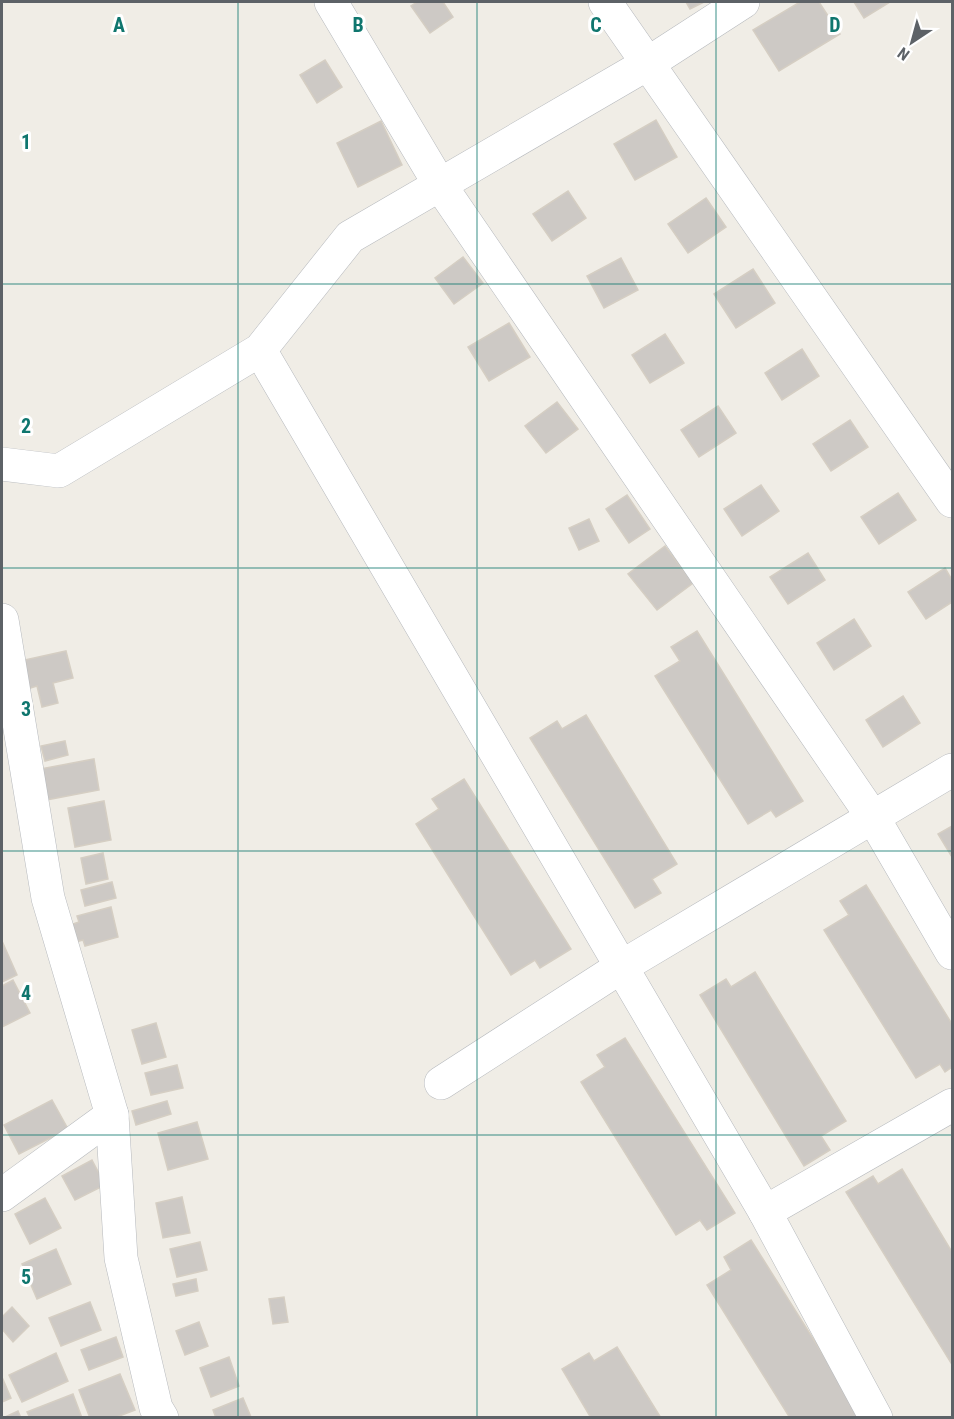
<svg xmlns="http://www.w3.org/2000/svg" width="954" height="1419" viewBox="0 0 954 1419" font-family="'Roboto Condensed',sans-serif">
<rect width="100%" height="100%" fill="#f0ede6"/>
<g fill="#cdc9c5" stroke="#d5cec3" stroke-width="1.5">
<path d="M417,2H443L453,17L430,33L411,6Z"/>
<path d="M686,2H704L690,9Z"/>
<path d="M800,2H819L840,34L779,71L753,30Z"/>
<path d="M854,2H890L864,18Z"/>
<path d="M325,60L342,87L317,103L300,75Z"/>
<path d="M656,120L677,157L635,180L614,144Z"/>
<path d="M381,121L402,165L358,187L337,143Z"/>
<path d="M568,191L586,218L552,241L533,214Z"/>
<path d="M706,198L726,227L688,253L668,224Z"/>
<path d="M463,257L483,283L454,304L435,278Z"/>
<path d="M621,258L638,290L604,308L587,276Z"/>
<path d="M753,269L775,303L736,328L714,294Z"/>
<path d="M509,323L530,357L489,381L468,347Z"/>
<path d="M665,334L684,363L650,383L632,355Z"/>
<path d="M802,349L819,376L782,400L765,373Z"/>
<path d="M557,402L578,429L546,453L525,426Z"/>
<path d="M718,406L736,433L699,457L681,430Z"/>
<path d="M850,420L868,447L831,471L813,444Z"/>
<path d="M761,485L779,511L742,536L724,509Z"/>
<path d="M898,493L916,520L879,544L861,517Z"/>
<path d="M627,495L650,529L629,543L606,509Z"/>
<path d="M589,519L599,541L579,550L569,528Z"/>
<path d="M665,546L693,583L657,610L628,574Z"/>
<path d="M808,553L825,580L788,604L770,577Z"/>
<path d="M945,568L952,580V602L926,619L908,592Z"/>
<path d="M854,619L871,646L834,670L817,643Z"/>
<path d="M697,631L803,801L776,817L771,810L748,824L655,676L680,661L671,647Z"/>
<path d="M66,651L73,678L53,683L58,703L42,707L37,686L27,689L20,661Z"/>
<path d="M903,696L920,723L883,747L866,720Z"/>
<path d="M586,715L677,864L652,879L661,893L635,908L530,738L557,721L562,729Z"/>
<path d="M65,741L68,755L45,761L41,746Z"/>
<path d="M94,759L99,790L46,800L40,769Z"/>
<path d="M464,779L571,949L540,968L535,960L511,975L416,824L439,809L432,799Z"/>
<path d="M104,801L111,840L75,847L68,808Z"/>
<path d="M952,826V857L938,834Z"/>
<path d="M103,853L108,879L86,884L81,858Z"/>
<path d="M112,882L116,898L85,906L81,890Z"/>
<path d="M866,885L952,1024V1067L945,1072L940,1064L916,1078L824,930L849,915L840,901Z"/>
<path d="M111,907L118,937L85,946L83,940L72,943L67,926L79,922L77,916Z"/>
<path d="M2,941L17,975L2,982Z"/>
<path d="M755,972L846,1121L821,1136L830,1150L804,1166L700,995L726,979L731,987Z"/>
<path d="M13,980L30,1013L2,1027V986Z"/>
<path d="M156,1023L166,1057L142,1064L132,1030Z"/>
<path d="M625,1038L735,1213L707,1230L700,1220L676,1235L581,1082L605,1067L597,1055Z"/>
<path d="M177,1065L183,1088L151,1095L145,1073Z"/>
<path d="M52,1100L68,1129L19,1154L4,1125Z"/>
<path d="M167,1101L171,1114L136,1125L132,1111Z"/>
<path d="M197,1122L208,1159L168,1170L158,1133Z"/>
<path d="M92,1160L105,1185L75,1200L62,1176Z"/>
<path d="M902,1169L952,1252L951,1363L846,1192L873,1176L878,1184Z"/>
<path d="M182,1197L190,1233L163,1238L156,1203Z"/>
<path d="M45,1198L61,1228L30,1244L15,1214Z"/>
<path d="M751,1240L861,1415L858,1418H790L707,1285L731,1270L724,1257Z"/>
<path d="M200,1242L207,1270L177,1277L170,1249Z"/>
<path d="M56,1249L71,1284L37,1299L22,1264Z"/>
<path d="M196,1279L198,1291L176,1296L173,1284Z"/>
<path d="M284,1297L288,1322L273,1324L269,1299Z"/>
<path d="M90,1302L101,1330L61,1346L49,1318Z"/>
<path d="M12,1307L29,1326L13,1342L2,1329V1317Z"/>
<path d="M199,1322L208,1346L185,1355L176,1331Z"/>
<path d="M116,1337L123,1357L89,1370L81,1350Z"/>
<path d="M617,1347L661,1418H591L562,1369L589,1353L594,1361Z"/>
<path d="M56,1353L68,1381L22,1402L9,1375Z"/>
<path d="M229,1357L239,1386L211,1397L200,1368Z"/>
<path d="M120,1374L135,1410L114,1418H90L79,1390Z"/>
<path d="M2,1377L11,1398L2,1402Z"/>
<path d="M73,1394L82,1418H30L27,1412Z"/>
<path d="M243,1398L251,1417L216,1418L213,1410Z"/>
<path d="M18,1411L21,1418H3Z"/>
</g>
<g fill="none" stroke-linecap="round" stroke-linejoin="round">
<defs>
<g id="minor">
<path d="M331,2L440,185L874,819L952,953"/>
<path d="M605,2L952,501"/>
<path d="M260,350L765,1212L876,1418"/>
<path d="M2,464L59,471L260,350L350,237L647,64L743,2"/>
<path d="M2,620L48,898L112,1115L121,1258L156,1408L162,1418"/>
<path d="M441,1083L621,967L952,770"/>
<path d="M2,1195L112,1115"/>
<path d="M765,1212L952,1105"/>
</g>
</defs>
<use href="#minor" stroke="#b6b9bd" stroke-width="34"/>
<use href="#minor" stroke="#fff" stroke-width="33"/>
</g>
<path fill="none" stroke="#0f766e" stroke-width="1.5" stroke-opacity="0.55" d="M238,2V1418M477,2V1418M716,2V1418M2,284H952M2,568H952M2,851H952M2,1135H952"/>
<g font-size="20" text-anchor="middle" font-weight="bold" fill="#0f766e" stroke="#fff" stroke-width="6" stroke-linejoin="round" paint-order="stroke">
<text x="119" y="32">A</text>
<text x="358" y="32">B</text>
<text x="596" y="32">C</text>
<text x="835" y="32">D</text>
<text x="26" y="149">1</text>
<text x="26" y="433">2</text>
<text x="26" y="716">3</text>
<text x="26" y="1000">4</text>
<text x="26" y="1284">5</text>
</g>
<rect width="954" height="1419" fill="none" stroke="#5d6267" stroke-width="6"/>
<g transform="translate(912 42) rotate(216)" stroke="#ffffff" stroke-width="4.5" paint-order="stroke">
<path d="M0-4.5L10 22L0 15L-10 22Z" fill="#5d6267"/>
<text y="-9" font-size="16" font-weight="bold" text-anchor="middle" fill="#5d6267">N</text>
</g>
</svg>
